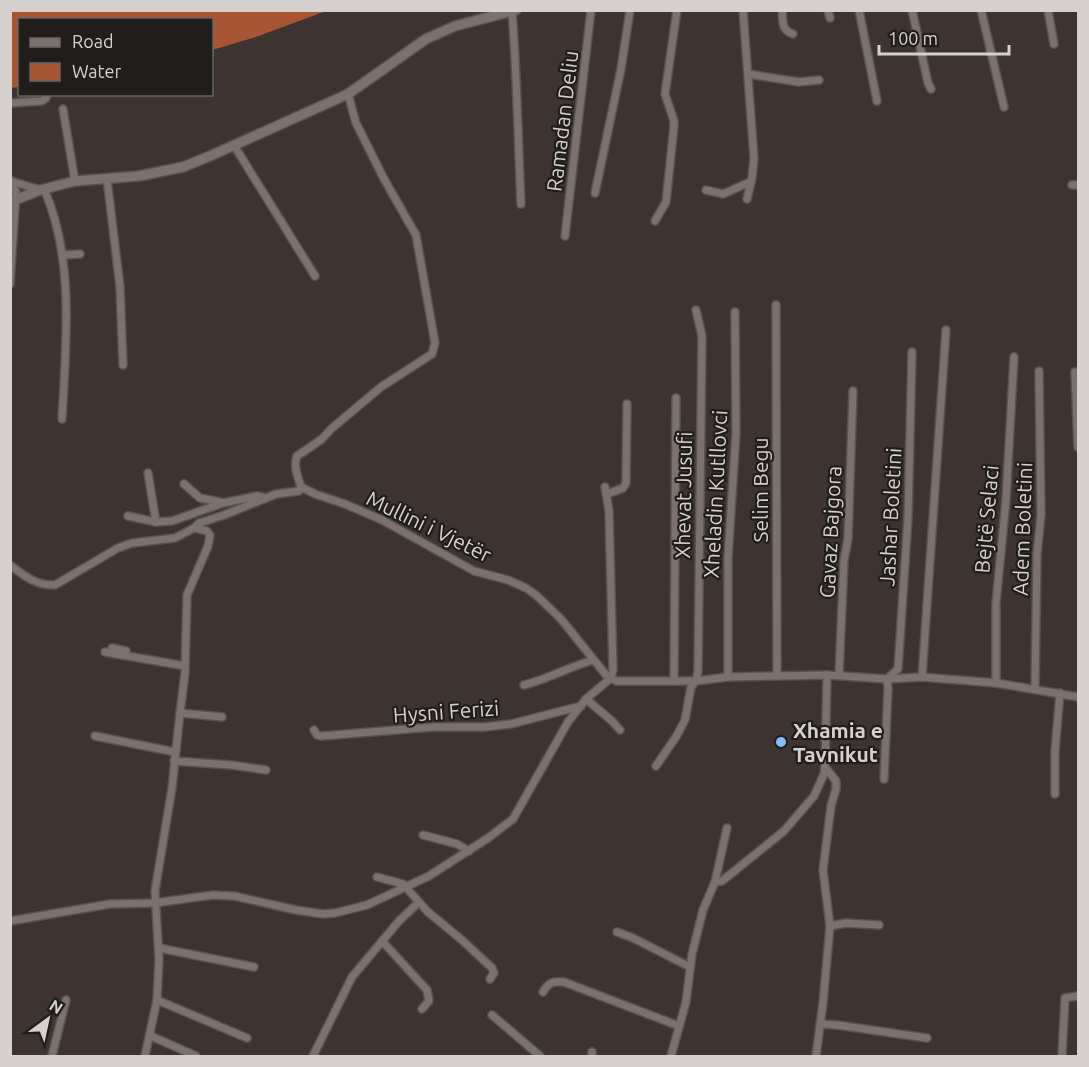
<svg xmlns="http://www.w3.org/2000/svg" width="1089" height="1067" viewBox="0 0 1089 1067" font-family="Ubuntu,sans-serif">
<rect width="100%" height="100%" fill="#3d3431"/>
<path fill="#a75532" d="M11,10H326V11L256,37L212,50V20H20L19,87L11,88Z"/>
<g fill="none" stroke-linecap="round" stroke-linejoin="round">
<defs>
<g id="street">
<path d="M743,10L754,158L752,178L747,199"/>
<path d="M782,10C783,21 781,30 793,34"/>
<path d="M828,10L830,18"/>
<path d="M859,10L877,101"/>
<path d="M912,10L928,83L931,89"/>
<path d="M981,10L1004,107"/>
<path d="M1048,10L1054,44"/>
<path d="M512,11C517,75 518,140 521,204"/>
<path d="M748,74L799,82L819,80"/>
<path d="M10,103L42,101L46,98L47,94"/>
<path d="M63,109L75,181"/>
<path d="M235,147L315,276"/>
<path d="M107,179L120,287L123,365"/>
<path d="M10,180L16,192L10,284"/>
<path d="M11,181L40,190"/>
<path d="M1072,185H1078"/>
<path d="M44,189C75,259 66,344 62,419"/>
<path d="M706,190L723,194L750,182"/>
<path d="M595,193L621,69L630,10"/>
<path d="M655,221L666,202L674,126V121L665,94L677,10"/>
<path d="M565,236L591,10"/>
<path d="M62,255L80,254"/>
<path d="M776,305L777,676"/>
<path d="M1075,372L1078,447"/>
<path d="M148,473L156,522"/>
<path d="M184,484L200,498L220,502"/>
<path d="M301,487L315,494L345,504L382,520L474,571L508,580L526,588L536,595L561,619L606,675L616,681H696L728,677L827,675L887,679L922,677L996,683L1078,697"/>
<path d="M605,487L609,511L613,670L611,678"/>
<path d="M607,494L623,488L626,483L627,404"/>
<path d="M128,516L156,522L172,521L223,503L257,496L266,498"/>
<path d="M10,565C24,576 37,586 55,585L118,548L132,543L175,538L194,528L199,523L224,515L276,494L299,491L301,487C298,477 293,466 297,456L322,439L331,429L381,387L432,354L435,343L416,235L384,179L356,123L348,94"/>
<path d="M112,648L126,651"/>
<path d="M105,652L185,666"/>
<path d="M839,675L844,560L848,539L853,391"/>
<path d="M728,677V558L736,433L735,312"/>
<path d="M922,677L946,330"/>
<path d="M674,681L676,398"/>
<path d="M996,683V603L1006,500L1014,357"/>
<path d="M524,685C548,679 569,667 593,660"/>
<path d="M1035,689L1037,554L1041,515L1039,371"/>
<path d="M586,699L612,721L620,730"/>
<path d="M180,713L222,717"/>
<path d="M314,730L317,735L321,736L433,727H484L511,724L581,706"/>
<path d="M95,736L175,752"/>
<path d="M174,761L231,765L266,770"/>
<path d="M656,766L676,737L685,720L691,687L696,681L698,671L702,336L696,310"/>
<path d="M884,779L888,689L887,679L898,669L908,518L912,352"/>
<path d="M1055,794V751L1060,693"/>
<path d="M423,835L457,844L469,851"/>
<path d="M377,877L403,884L427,911L463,941L492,968L494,973L490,979"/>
<path d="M715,882L722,881L784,831L814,796L824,774L825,767L827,675"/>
<path d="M10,921L110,904L154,903L213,895L234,896L296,910L323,914L335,913L367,905L429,876L488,838L513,819L568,722L586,699L611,678"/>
<path d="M830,926L846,923L879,925"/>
<path d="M617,932L633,938L690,967"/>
<path d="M382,941L427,990L429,1001L422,1009"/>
<path d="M159,948L254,967"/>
<path d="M543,992C549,982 553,981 564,982L679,1026"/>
<path d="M157,1000L247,1038"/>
<path d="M492,1015L540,1056"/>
<path d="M820,1024L837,1025L927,1038"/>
<path d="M151,1036L196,1056"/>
<path d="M52,1056L66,1000"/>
<path d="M145,1056L157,1000L159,959L155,891L172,788L180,713L185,673L187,595L208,546L210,535L207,531L194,528"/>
<path d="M313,1056L352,977L399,921L418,903"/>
<path d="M592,1056V1052"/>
<path d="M671,1056L686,1002L692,954L703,910L715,882L727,828"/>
<path d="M816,1056L823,1003L830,926L823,870L831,806L836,789V781L825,767"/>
<path d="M1062,1056L1065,998L1078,996"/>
</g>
<path id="secondary" d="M10,202L40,190L75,181L139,176L183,167L210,156L348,94L426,39L455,26L516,10"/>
</defs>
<use href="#street" stroke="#595250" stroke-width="10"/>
<use href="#secondary" stroke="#595250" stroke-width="12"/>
<use href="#street" stroke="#7b726e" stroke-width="7"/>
<use href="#secondary" stroke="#7b726e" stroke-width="9"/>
</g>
<circle fill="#84bcfb" stroke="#211d1b" stroke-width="2" cx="781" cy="742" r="6"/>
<g text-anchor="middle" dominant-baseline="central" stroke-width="4.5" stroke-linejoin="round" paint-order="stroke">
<g font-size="21" fill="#d6d1cf" stroke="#211d1b">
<text transform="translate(562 121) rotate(-83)">Ramadan Deliu</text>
<text transform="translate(760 490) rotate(-90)">Selim Begu</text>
<text transform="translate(715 494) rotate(-87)">Xheladin Kutllovci</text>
<text transform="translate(683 495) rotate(-89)">Xhevat Jusufi</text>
<text transform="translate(890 517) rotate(-87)">Jashar Boletini</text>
<text transform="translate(986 519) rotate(-85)">Bejtë Selaci</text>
<text transform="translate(429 526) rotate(26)">Mullini i Vjetër</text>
<text transform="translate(1022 529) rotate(-88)">Adem Boletini</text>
<text transform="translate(830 532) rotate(-87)">Gavaz Bajgora</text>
<text transform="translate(446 711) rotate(-4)">Hysni Ferizi</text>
</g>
<g font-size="21" font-weight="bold" fill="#d6d1cf" stroke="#211d1b" text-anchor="start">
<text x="793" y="730">Xhamia e<tspan x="793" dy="24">Tavnikut</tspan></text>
</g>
</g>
<rect width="1089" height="1067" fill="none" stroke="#d6d1cf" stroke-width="24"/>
<rect x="18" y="18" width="195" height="78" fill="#211d1b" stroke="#696563" stroke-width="1.5"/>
<rect x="30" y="38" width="30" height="9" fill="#7b726e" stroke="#696563" stroke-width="1.5"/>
<text x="72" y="48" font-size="18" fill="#d6d1cf">Road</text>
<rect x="30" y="63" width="30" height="18" fill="#a75532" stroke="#696563" stroke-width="1.5"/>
<text x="72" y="78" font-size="18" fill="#d6d1cf">Water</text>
<g transform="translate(48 1019) rotate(33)" stroke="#211d1b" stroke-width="4.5" paint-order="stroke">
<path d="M0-4.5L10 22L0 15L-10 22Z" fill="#d6d1cf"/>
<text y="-9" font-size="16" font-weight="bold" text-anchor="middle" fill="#d6d1cf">N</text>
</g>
<path d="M879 45v9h130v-9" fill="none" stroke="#d6d1cf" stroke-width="3"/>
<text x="888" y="45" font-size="18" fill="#d6d1cf" stroke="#211d1b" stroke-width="4.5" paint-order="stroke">100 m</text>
</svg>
